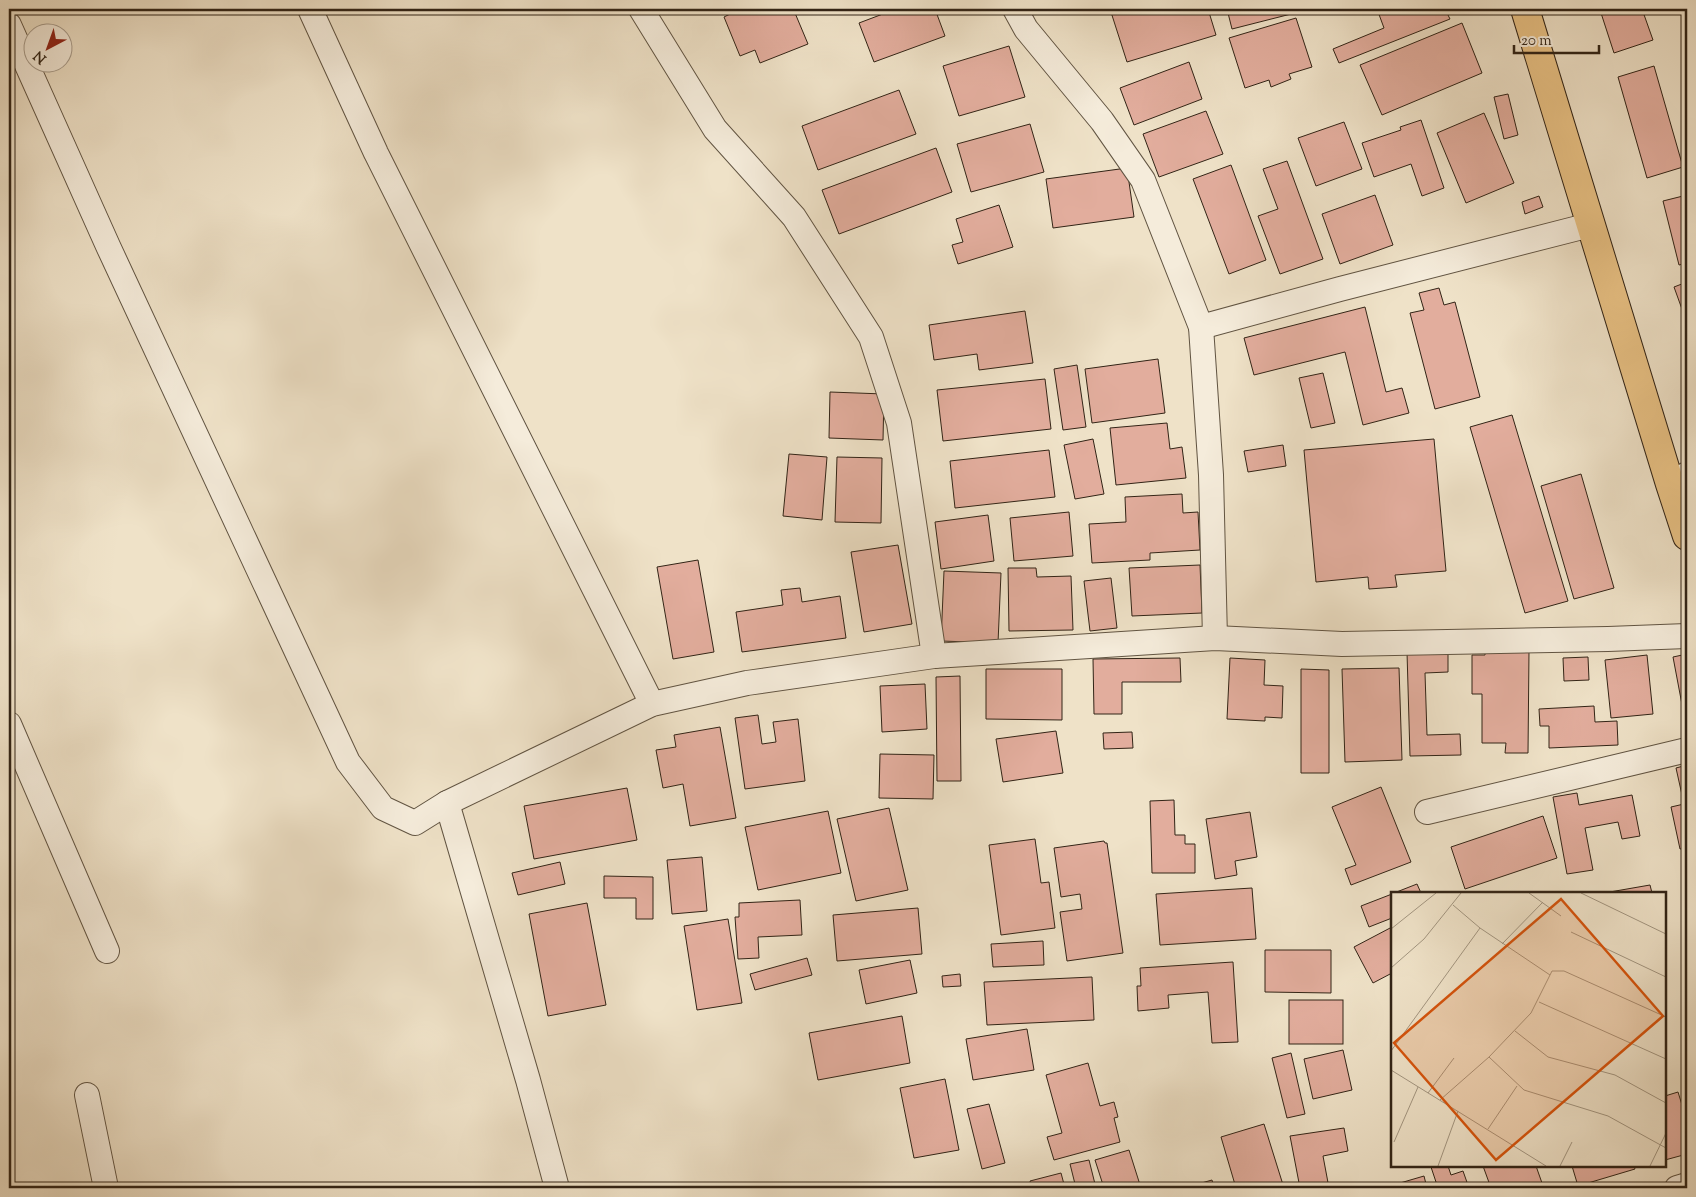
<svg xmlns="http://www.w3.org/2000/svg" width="1696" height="1197" viewBox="0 0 1696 1197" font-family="'Sorts Mill Goudy',serif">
<rect width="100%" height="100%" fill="#efe2c8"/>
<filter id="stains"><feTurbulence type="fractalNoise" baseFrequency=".004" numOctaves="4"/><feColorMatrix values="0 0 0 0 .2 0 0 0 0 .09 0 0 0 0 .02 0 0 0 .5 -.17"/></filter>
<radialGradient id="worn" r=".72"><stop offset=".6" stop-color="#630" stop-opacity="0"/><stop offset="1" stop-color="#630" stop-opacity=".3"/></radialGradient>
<g fill="#e2ad9d" stroke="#322416">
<path d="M733,9H804L795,13L808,44L760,63L755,50L740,56L724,17L734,12Z"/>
<path d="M896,9H935L945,36L874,62L859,23Z"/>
<path d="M1110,9H1208L1216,35L1127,62Z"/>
<path d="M1227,9H1290L1291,14L1232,29Z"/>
<path d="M1377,9H1445L1450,19L1339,63L1333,49L1384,28Z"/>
<path d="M1615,9H1642L1653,40L1614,53L1601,13Z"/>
<path d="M1296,18L1312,67L1289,74L1291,79L1271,87L1269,80L1245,88L1229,38Z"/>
<path d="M1462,23L1482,73L1382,115L1360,65Z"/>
<path d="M1009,46L1025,97L959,116L943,66Z"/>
<path d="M1189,62L1202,99L1134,125L1120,88Z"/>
<path d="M1654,66L1683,167L1647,178L1618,77Z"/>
<path d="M899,90L916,134L818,170L802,126Z"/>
<path d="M1508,94L1518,135L1504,139L1494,97Z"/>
<path d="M1206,111L1223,154L1159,177L1143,134Z"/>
<path d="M1484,113L1514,183L1466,203L1437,133Z"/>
<path d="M1421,120L1444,188L1422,196L1411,164L1374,177L1362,143L1401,130L1400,127Z"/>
<path d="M1344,122L1362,169L1316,186L1298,138Z"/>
<path d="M1030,124L1044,172L971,192L957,144Z"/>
<path d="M936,148L952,192L839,234L822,190Z"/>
<path d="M1287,161L1323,259L1280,274L1258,216L1278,209L1263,169Z"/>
<path d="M1231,165L1266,260L1229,274L1193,179Z"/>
<path d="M1127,168L1134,217L1053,228L1046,179Z"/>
<path d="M1375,195L1393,245L1340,264L1322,214Z"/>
<path d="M1687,195V263L1679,265L1663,201Z"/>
<path d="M1539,196L1543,207L1525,214L1522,202Z"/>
<path d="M999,205L1013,247L958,264L952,245L963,242L956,219Z"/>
<path d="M1687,282V323L1674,287Z"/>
<path d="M1439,288L1444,305L1455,302L1480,397L1435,409L1410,313L1424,310L1419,293Z"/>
<path d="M1365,307L1386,392L1402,388L1409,413L1363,425L1345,352L1254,375L1244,338Z"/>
<path d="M1025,311L1033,363L979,370L977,354L934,360L929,325Z"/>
<path d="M1158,359L1165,413L1092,423L1085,369Z"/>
<path d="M1077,365L1086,427L1063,430L1054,369Z"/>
<path d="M1323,373L1335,423L1311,428L1299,378Z"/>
<path d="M1045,379L1051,429L943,441L937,390Z"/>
<path d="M830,392L884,394L883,440L829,438Z"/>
<path d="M1512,415L1568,601L1525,613L1470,427Z"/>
<path d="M1167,423L1170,449L1182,447L1186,478L1116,485L1110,428Z"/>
<path d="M1093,439L1104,494L1075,499L1064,445Z"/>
<path d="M1434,439L1446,571L1395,575L1397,587L1369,589L1368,577L1316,582L1304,450Z"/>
<path d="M1283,445L1286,466L1248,472L1244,451Z"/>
<path d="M1049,450L1055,497L955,508L950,461Z"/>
<path d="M789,454L827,457L822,520L783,516Z"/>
<path d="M837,457L882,458L881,523L835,522Z"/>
<path d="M1581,474L1614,588L1574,599L1541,486Z"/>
<path d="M1182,494L1183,513L1198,512L1200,550L1150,553V560L1092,563L1089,524L1126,522L1125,497Z"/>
<path d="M1069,512L1073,556L1014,561L1010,518Z"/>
<path d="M988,515L994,561L941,569L935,522Z"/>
<path d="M898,545L912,624L864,632L851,552Z"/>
<path d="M698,560L714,652L673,659L657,567Z"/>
<path d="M1200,565L1202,613L1132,616L1129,568Z"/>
<path d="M1008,568H1036L1037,577L1071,576L1073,630L1009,631Z"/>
<path d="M944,571L1001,573L998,643L941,641Z"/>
<path d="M1111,578L1117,628L1090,631L1084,581Z"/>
<path d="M800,588L802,602L840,596L846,638L742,652L736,612L783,605L781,590Z"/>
<path d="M1485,650L1529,651L1528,753H1505L1506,743H1482V694H1472V655H1485Z"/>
<path d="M1448,651V672L1425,673L1427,735L1460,734L1461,755L1410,756L1407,652Z"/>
<path d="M1687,654V731L1673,657Z"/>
<path d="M1647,655L1653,714L1611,718L1605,660Z"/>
<path d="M1588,657L1589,680L1564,681L1563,658Z"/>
<path d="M1180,658L1181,682H1122V714H1094L1093,659Z"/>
<path d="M1230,658L1265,660L1264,685L1283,686L1282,718L1265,717V721L1227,719Z"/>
<path d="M1399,668L1402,760L1345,762L1342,669Z"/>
<path d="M986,669H1062V720L986,719Z"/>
<path d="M1301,669L1329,670V773H1301Z"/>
<path d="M960,676L961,781H937L936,677Z"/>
<path d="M925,684L927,729L882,732L880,686Z"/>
<path d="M1594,706L1595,722L1617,721L1618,745L1549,748V726H1540L1539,709Z"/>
<path d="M758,715L762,744L776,742L773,722L798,719L805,781L745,789L735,718Z"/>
<path d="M720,727L736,818L690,826L683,784L663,788L656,750L676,747L674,735Z"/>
<path d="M1056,731L1063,773L1003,782L996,739Z"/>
<path d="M1132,732L1133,748L1104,749L1103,733Z"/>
<path d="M880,754L934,755L933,799L879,798Z"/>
<path d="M1687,765V848L1680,849L1671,807L1684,804L1676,768Z"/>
<path d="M1381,787L1411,862L1351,885L1345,869L1356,865L1332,807Z"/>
<path d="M627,788L637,840L534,859L524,806Z"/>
<path d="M1577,793L1579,805L1632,795L1640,836L1622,839L1618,822L1585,828L1593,870L1567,874L1553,797Z"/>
<path d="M1174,800L1175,835H1185V844H1195V873H1152L1150,801Z"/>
<path d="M889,808L908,890L856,901L837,819Z"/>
<path d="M828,811L841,873L758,890L745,827Z"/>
<path d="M1250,812L1257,857L1235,861L1237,875L1215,879L1206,819Z"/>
<path d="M1543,816L1557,858L1465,889L1451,847Z"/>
<path d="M1035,839L1041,883L1049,882L1055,928L1001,935L989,845Z"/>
<path d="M1104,841L1105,843H1107L1123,953L1067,961L1060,912L1082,909L1080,894L1061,897L1054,848Z"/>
<path d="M702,857L707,911L672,914L667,860Z"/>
<path d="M560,862L565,884L518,895L512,873Z"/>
<path d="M604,876L653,877V919H636V898H604Z"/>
<path d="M1417,884L1421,893H1394Z"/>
<path d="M1650,885L1652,893H1604Z"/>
<path d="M1252,888L1256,939L1160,945L1156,894Z"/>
<path d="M1392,894V918L1369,927L1361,906Z"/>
<path d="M800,900L802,935L758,937L759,958L738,959L735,917H739V903Z"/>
<path d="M587,903L606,1005L548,1016L529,914Z"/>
<path d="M918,908L922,954L837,961L833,915Z"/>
<path d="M728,919L742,1003L697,1010L684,926Z"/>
<path d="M1392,927V973L1373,983L1354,947Z"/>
<path d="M1043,941L1044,965L993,967L991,944Z"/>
<path d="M1265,950H1331V993L1265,992Z"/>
<path d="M807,958L812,975L755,990L750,974Z"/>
<path d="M910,960L917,993L866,1004L859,970Z"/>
<path d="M1233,962L1238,1042L1212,1043L1208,992L1168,995L1169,1008L1138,1011L1137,986H1141L1140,968Z"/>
<path d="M960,974L961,986L943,987L942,976Z"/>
<path d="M1092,977L1094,1020L987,1025L984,982Z"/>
<rect x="1289" y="1000" width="54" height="44"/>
<path d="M902,1016L910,1063L818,1080L809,1033Z"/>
<path d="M1027,1029L1034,1070L973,1080L966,1039Z"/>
<path d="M1343,1050L1352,1090L1313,1099L1304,1059Z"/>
<path d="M1291,1053L1305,1114L1287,1118L1272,1058Z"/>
<path d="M1088,1063L1100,1106L1114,1102L1118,1117L1114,1118L1120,1142L1054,1160L1047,1137L1062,1133L1046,1075Z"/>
<path d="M945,1079L959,1150L914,1158L900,1088Z"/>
<path d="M1678,1092L1687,1121V1154L1665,1160V1129H1666L1665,1123V1096Z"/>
<path d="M989,1104L1005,1163L982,1169L967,1109Z"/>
<path d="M1264,1124L1284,1188H1236L1221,1137Z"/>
<path d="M1344,1128L1348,1151L1323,1156L1329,1188H1300L1290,1136Z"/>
<path d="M1129,1150L1141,1188H1104L1095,1160Z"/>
<path d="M1089,1160L1096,1188H1076L1070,1164Z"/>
<path d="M1434,1166H1448L1451,1175L1463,1171L1469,1188H1438L1431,1167Z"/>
<path d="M1483,1166H1536L1542,1183L1526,1188H1491Z"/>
<path d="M1572,1166H1634L1635,1169L1578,1186Z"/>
<path d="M1061,1173L1065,1188H1030H1032L1030,1181Z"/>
<path d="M1424,1176L1427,1188H1383Z"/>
<path d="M1212,1180L1214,1188H1184Z"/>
</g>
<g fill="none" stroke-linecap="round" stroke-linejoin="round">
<defs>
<g id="street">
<path d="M310,9L376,153L652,704"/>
<path d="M641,9L715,129L794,217L871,337L899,423L934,656"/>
<path d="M1015,9L1026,29L1102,121L1143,180L1201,327L1211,475L1215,638"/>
<path d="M9,25L108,246L348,762L383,808L415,823L447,803L652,704L747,683L934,656L1215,638L1342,644L1608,639L1687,636"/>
<path d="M1201,327L1340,289L1590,225"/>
<path d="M1670,484L1687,474"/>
<path d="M9,724L107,951"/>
<path d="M447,803L528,1080L557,1188"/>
<path d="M1427,812L1687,750"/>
<path d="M87,1095L106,1188"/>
<path d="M1677,1188L1687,1185"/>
</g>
<path id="primary" d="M1525,9L1670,484L1687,536"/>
</defs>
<use href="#street" stroke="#615442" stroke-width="26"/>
<use href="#primary" stroke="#322416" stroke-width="30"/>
<use href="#street" stroke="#f5ecdb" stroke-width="24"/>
<use href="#primary" stroke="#e8c184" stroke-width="28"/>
</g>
<g transform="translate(1391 892)">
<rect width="275" height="275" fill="#efe2c8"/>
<path fill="none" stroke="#a39681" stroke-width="1" d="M138,1L170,24M190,1L275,42M62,13L89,36L159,83M0,37L45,1M180,40L275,85M111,52L152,10M0,76L33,47L70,1M148,110L275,167M124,139L157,165L224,183L275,211M0,159L89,36M98,165L133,198L217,224L275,256M0,178L155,274M37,201L63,166M49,208L98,165L140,121L161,79H173L275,125M97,237L126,194M3,250L27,195M47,274L67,219M169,274L181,250M259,274L275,241"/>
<path fill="#d6540d" fill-opacity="0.15" stroke="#d6540d" stroke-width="2.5" d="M170,7L272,124L105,268L3,151Z"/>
<rect width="275" height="275" fill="none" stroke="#322416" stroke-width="2.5"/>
</g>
<rect width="1696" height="1197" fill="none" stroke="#efe2c8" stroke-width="30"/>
<rect x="10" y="10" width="1676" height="1177" fill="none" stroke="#322416" stroke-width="2.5"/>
<rect x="15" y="15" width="1666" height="1167" fill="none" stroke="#322416"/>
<g transform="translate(48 48) rotate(221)"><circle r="24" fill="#f5ecdb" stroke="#a79c8c"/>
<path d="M0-4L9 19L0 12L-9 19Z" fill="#8f2418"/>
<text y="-8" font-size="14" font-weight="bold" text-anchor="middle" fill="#322416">N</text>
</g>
<path d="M1514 45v8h85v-8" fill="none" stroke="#322416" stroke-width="2.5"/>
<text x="1521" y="45" font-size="15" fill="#322416" stroke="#f5ecdb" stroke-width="4" paint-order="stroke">20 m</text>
<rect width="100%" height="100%" filter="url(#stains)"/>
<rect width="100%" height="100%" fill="url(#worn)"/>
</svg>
